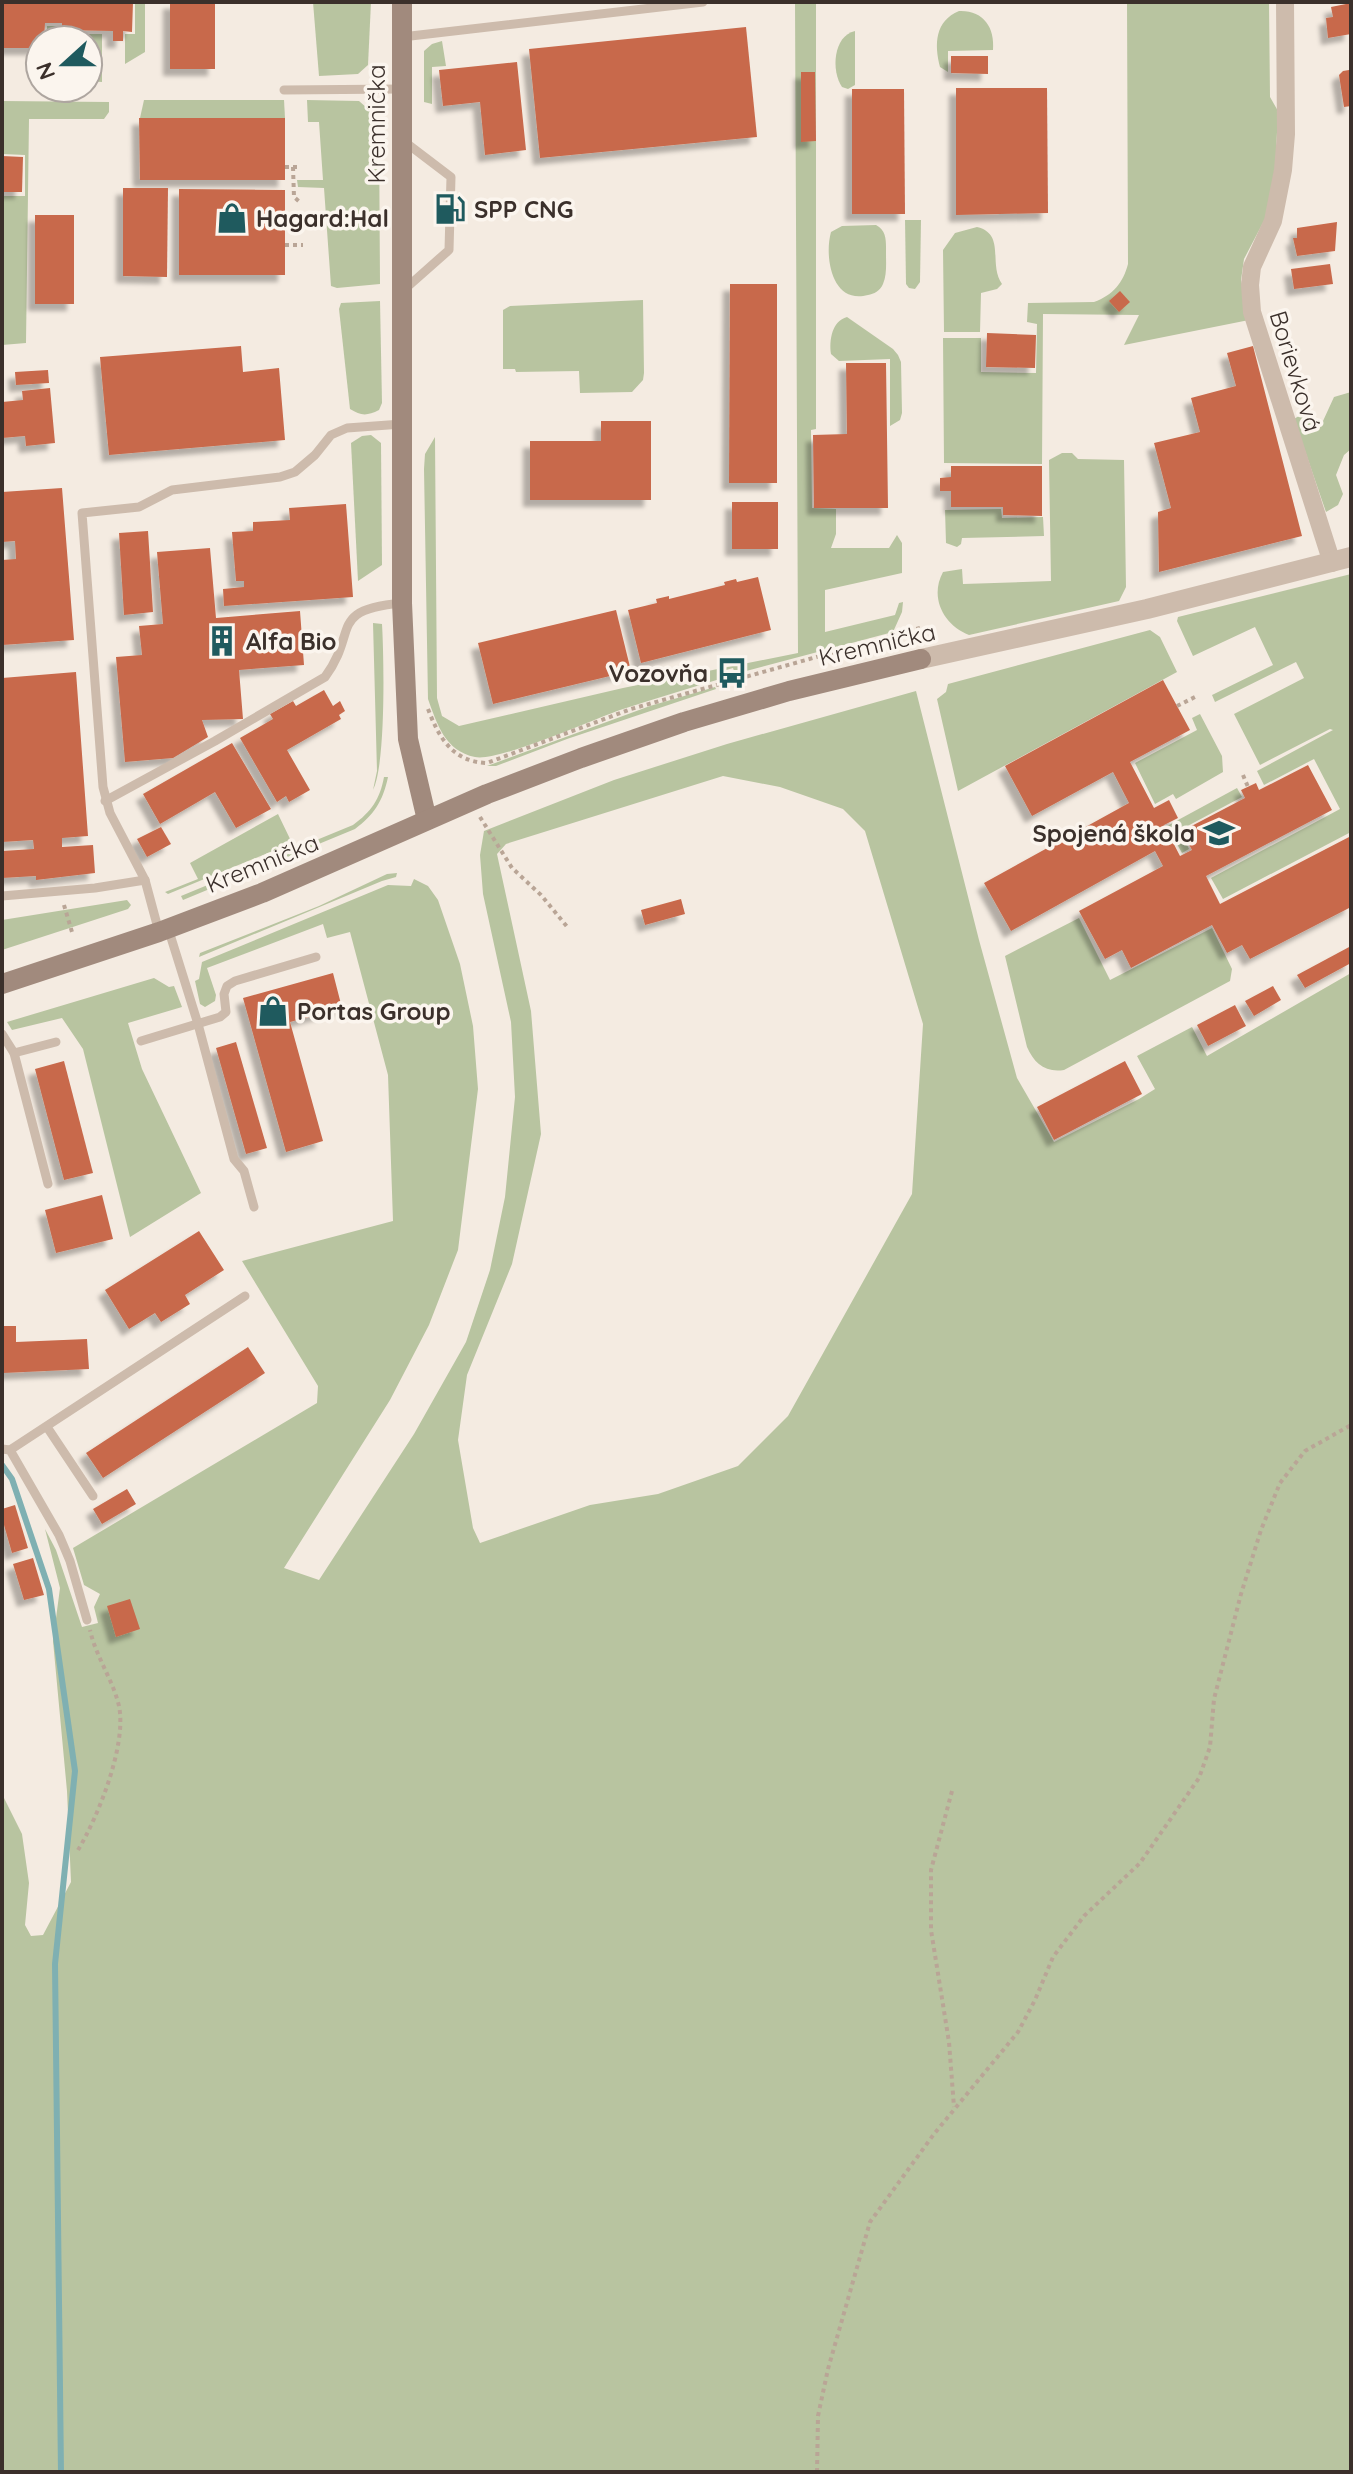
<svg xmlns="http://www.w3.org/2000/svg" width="1353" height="2474" viewBox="0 0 1353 2474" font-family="Quicksand,sans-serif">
<defs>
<filter id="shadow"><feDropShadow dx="-7" dy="7" stdDeviation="2" flood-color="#0004"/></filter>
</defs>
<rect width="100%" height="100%" fill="#f4ebe1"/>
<g fill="#b8c4a0" fill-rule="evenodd">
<path d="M135,2H145V52L125,64V34H135Z"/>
<path d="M313,2H371L368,65L358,74L319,76Z"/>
<path d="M795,2H816V429L811,430L812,508L836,509V534L831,548H889L897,535L902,543V573L825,590V632L895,615L899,603L903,602L902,612L893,632L735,674L733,668L719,672L720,679C687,689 653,699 620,710C592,720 498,762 475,757C445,751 437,724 428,699L424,469L425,454L435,437L437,698L442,716L459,726L623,688L798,653Z"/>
<path d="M1127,2H1269L1270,97L1278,111L1275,175L1267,215L1244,259L1241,280L1249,320L1124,345L1139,315L1043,314L1042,464L944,463L943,338H981V372L1036,373L1037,324L1027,322L1028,303L1094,302C1113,295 1123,283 1128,264Z"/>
<path d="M959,11C983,10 995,27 993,50L948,51V72L940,67C934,44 935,21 959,11Z"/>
<path d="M47,26H59L60,34H102V82L88,81V40H47Z"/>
<path d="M855,31V85L848,89L842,87C831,71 833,36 855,31Z"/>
<path d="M442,41L446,66L432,67V104L424,102V51L432,44Z"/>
<path d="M144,100H284L285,118H140Z"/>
<path d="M307,100L359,101L376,116L379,124L380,284L337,288L331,286L324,188L298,187L297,180H323L319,122H308Z"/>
<path d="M2,101L109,102V112L104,119H29L26,343L2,345V196H25V155L2,154Z"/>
<path d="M905,220H921L920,282L915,289L909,288L906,284Z"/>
<path d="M876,225C887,231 886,241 886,253C886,263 887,275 883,284C880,291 874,294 868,295C832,305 824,257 831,232L842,226Z"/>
<path d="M977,227C1006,234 988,264 1002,284L997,289L981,293L980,332H944L943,250L955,233Z"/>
<path d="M643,300L644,373L643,380L632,392L580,393L579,371L516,372L515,369H503V310L510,306Z"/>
<path d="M380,301L382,403L379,410C367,416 361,416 350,409L339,309L341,303Z"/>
<path d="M847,317L893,349L898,355L901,362L902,413L900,420L890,426V359L839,361L831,354C829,340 832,321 847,317Z"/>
<path d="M1351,392V449L1344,455L1336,475L1343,494L1338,505L1326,512L1294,419L1302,414L1310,420L1323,421L1334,397Z"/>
<path d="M371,435L381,443L382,565L358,581L351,443L362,436Z"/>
<path d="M1062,453H1072L1078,459L1124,460L1126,587L1119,601L969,635C944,625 929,598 943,572L962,569L963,584L1051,581L1049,460Z"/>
<path d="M1001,509L1002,518L1043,517L1044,536L962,538L961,544L957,547L946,543L945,510Z"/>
<path d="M1351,574V832L1223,899L1211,878L1340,809L1314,759L1264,785L1257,771L1333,730L1330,729L1260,765L1234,714L1304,678L1296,662L1215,702L1212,695L1273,665L1255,627L1193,656L1177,621L1178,617Z"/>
<path d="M373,623L382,624C384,657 386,764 373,790L377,771Z"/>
<path d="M1150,630L1160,637L1177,672L958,791L937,699L946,692L948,684Z"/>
<path d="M715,687L716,689L567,739L496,766H487L650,706Z"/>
<path d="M916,691L979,940L1017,1078L1054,1142L1139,1099L1155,1089L1137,1056L1192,1027L1207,1056L1351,973V2472H2V1794L22,1834L29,1883L25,1925L31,1936L43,1935L71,1882L67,1791L53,1641L60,1588L45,1529L56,1550L82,1627L98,1623L94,1607L100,1594L84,1585L73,1548L317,1403L318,1386L242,1261L393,1221L388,1075L350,932L327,938L323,924L207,968L216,995L215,1001L205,1007L200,1004L195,981L199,979L202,962L388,885L411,886L414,879L428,886L438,900L460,964L473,1026L478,1089L458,1250L429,1325L390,1400L284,1568L319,1580L414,1434L466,1342L490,1270L505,1197L515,1097L511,1022L483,894L480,855L484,831L614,780L727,744ZM723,776L780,787L843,809L865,831L923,1024L912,1194L788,1416L738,1466L658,1494L590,1505L480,1543L473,1528L458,1440L467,1375L512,1264L541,1134L531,1011L497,854L506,844Z"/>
<path d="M1200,714L1222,756L1223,772L1176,799L1173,794L1155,804L1135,763L1197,730L1192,718Z"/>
<path d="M384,777H388C383,801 374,815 355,829L183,900L181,896L353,825C371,812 380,799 384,777Z"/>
<path d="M1237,788L1242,797L1180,830L1189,849L1182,853L1167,826Z"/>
<path d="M278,814L292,843L168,894L165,892L198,879L190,863Z"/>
<path d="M397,873L396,877L382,881L199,957L200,953L319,906L387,874Z"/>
<path d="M127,900L131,905L128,909L2,950V920Z"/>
<path d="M1079,918L1110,980L1212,928L1232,969L1230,981L1064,1070C1045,1073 1034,1063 1027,1047L1005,956Z"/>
<path d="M154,978L169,987L174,986L182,1007L128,1023L142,1069L201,1193L130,1237L83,1049L62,1018L12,1030L7,1022Z"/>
</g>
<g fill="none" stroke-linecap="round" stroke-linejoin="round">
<path stroke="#7fb0b2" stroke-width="6" d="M2,1465L12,1479L49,1589L75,1771L55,1964L61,2472"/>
</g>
<g fill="#c8694b" filter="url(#shadow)">
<path d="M2,2H133L132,32L123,31V41H113V31L62,30V23H45L44,40H40V48H2Z"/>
<rect x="170" y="2" width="45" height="67"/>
<path d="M1351,3V34L1328,38L1326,18L1333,17L1331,7Z"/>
<path d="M746,27L757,137L540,158L529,49Z"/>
<path d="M951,56H988V74L951,73Z"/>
<path d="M517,62L526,150L485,155L480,102L443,106L439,70Z"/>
<path d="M1349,70L1351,71V106L1344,107L1339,75L1343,71Z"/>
<path d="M801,72H815L816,141L801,142Z"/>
<path d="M956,88H1047L1048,213L956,215Z"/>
<path d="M852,89H904L905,214H852Z"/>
<path d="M139,118H285V180H140Z"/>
<path d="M2,156L23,157L22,192H2Z"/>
<path d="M123,188H168L167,277L123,276Z"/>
<path d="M179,189L285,190V275H179Z"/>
<rect x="35" y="215" width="39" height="89"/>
<path d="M1337,222L1335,251L1297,256L1293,238H1297V228Z"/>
<path d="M1330,264L1333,284L1294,289L1291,269Z"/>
<path d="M730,284H777V483H729Z"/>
<path d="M1120,291L1130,302L1119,312L1109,301Z"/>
<path d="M987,333L1036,335L1035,368L986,367Z"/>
<path d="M241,346L243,372L279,368L285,440L109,455L100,357Z"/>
<path d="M1253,346L1302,536L1159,572L1158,512L1171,508L1154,443L1200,432L1191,398L1236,386L1227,353Z"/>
<path d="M846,363H886L888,508H814L813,435L847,434Z"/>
<path d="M48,370L49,383L16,385L15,372Z"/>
<path d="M50,388L55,443L26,446L25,436L2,438V402L23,400L22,391Z"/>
<path d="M601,421H651V500H530V441H601Z"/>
<path d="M951,466H1042V516L1003,515V507H951V491H940V478L951,477Z"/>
<path d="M62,488L74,640L2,645V560L16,559L15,541L2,542V492Z"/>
<rect x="732" y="502" width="46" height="47"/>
<path d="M346,504L353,597L224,606L223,589L244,587V581H236L232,532L253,531V522L290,520L289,508Z"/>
<path d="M148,531L153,612L124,615L119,533Z"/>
<path d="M210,548L216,618L300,611L304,665L239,670L243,719L202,720L208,737L173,758L125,762L116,657L142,655L139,626L163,624L157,552Z"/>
<path d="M758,577L771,630L641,663L628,610L657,603L656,599L669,596V599L725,585L724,582L736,579L737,582Z"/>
<path d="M616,610L631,671L493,704L478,643Z"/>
<path d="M76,672L88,836L62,838V847L93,845L95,873L36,880V876L2,878V851L34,849L33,840L2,842V678Z"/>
<path d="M1163,680L1190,730L1130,762L1154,808L1169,800L1178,818L1164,825L1180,856L1192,850L1182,831L1245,798L1241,790L1256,783L1259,790L1308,765L1332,810L1206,876L1220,904L1351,836V907L1250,959L1242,945L1227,953L1212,925L1131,968L1122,950L1105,959L1079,911L1163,866L1155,851L1011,931L984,883L1129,803L1113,772L1032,816L1005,766Z"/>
<path d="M324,690L333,706L340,701L345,711L339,715L341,719L287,750L310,790L289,802L286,796L277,802L240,738L273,719L270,714L293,701L296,706Z"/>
<path d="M232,743L271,809L236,828L215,792L160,824L143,794Z"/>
<path d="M161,827L171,844L147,857L137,839Z"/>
<path d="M681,899L685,914L645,925L641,910Z"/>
<path d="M1351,946V963L1305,988L1297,975Z"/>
<path d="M333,973L342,1008L290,1022L323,1141L286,1152L243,998Z"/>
<path d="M1273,986L1281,1000L1254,1016L1245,1001Z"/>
<path d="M1235,1005L1246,1026L1208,1046L1197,1025Z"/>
<path d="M236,1042L267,1148L246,1154L216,1048Z"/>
<path d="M64,1061L93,1173L64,1180L35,1069Z"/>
<path d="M1125,1061L1142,1094L1054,1140L1037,1107Z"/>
<path d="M102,1195L113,1239L56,1253L45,1210Z"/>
<path d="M199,1231L224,1270L185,1295L190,1304L161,1322L155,1313L129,1329L105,1290Z"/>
<path d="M2,1326H16V1342L87,1339L89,1369L3,1373Z"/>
<path d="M248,1347L265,1373L103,1478L86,1453Z"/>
<path d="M127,1489L136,1504L102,1524L93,1509Z"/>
<path d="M15,1505L28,1548L12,1553L2,1518V1509Z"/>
<path d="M33,1558L44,1595L24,1600L13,1564Z"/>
<path d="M130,1599L140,1629L116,1637L107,1606Z"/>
</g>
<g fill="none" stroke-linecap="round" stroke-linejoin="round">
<g stroke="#b9a596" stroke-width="4" stroke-dasharray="4 4" stroke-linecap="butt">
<path d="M285,167H299"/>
<path d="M293,167L294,197L301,203"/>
<path d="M285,245H303"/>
<path d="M1177,706L1195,697"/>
<path d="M428,709C439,738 453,762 487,763L631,709L920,628"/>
<path d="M1243,775L1248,787"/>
<path d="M480,817L512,868L541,895L569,929"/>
<path d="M64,905L72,932"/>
<path d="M952,1791L931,1870V1930L949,2042L954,2107"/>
<path d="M78,1850C98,1817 127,1745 119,1706C113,1680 96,1657 90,1630"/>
<path d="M817,2472L818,2416L828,2369L870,2222L934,2134L1018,2032L1035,2000L1053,1957L1084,1916L1140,1863L1199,1778L1210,1747L1214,1699L1241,1594L1261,1530L1280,1483L1305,1451L1351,1425"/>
</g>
<g stroke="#cdbbac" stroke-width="9">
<path d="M402,37L703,2"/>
<path d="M284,90L401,89"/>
<path d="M405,289L449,250L451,177L405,142"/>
<path d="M105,801L215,741L325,677C359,631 327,610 402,603"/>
<path d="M2,896L95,888L145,880"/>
<path d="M168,928L198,1024L234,1159L244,1171L254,1207"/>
<path d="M159,932L145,880L110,813L103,787L82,513L139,507L172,490L280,477L295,472L315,455L331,435L347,428L402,424"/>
<path d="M2,1034L14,1053L48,1184"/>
<path d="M141,1041L220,1017L226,1012L224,994L227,986L235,981L316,957"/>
<path d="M14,1053L56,1042"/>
<path d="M47,1427L93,1496"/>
<path d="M2,1449L10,1450L59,1535L70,1561L87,1620"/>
<path d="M10,1450L245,1296"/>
</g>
<path stroke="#cdbbac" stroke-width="18" d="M1285,2L1286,134L1283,170L1273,221L1252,267L1250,285L1252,312L1332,563"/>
<path stroke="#cdbbac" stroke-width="20" d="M921,659L1147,609L1351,557"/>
<g stroke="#a18a7d" stroke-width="20">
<path d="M402,2V603L408,739L427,820"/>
<path d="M2,984L159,932L262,893L487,794L581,758L684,722L789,691L921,659"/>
</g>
</g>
<defs>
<symbol id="fuel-bare" viewBox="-9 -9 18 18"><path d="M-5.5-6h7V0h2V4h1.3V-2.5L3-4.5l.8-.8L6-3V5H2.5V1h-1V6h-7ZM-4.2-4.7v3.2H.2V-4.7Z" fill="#1f5a5e" stroke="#fbf5ee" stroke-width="2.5" paint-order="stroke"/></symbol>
<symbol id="shop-bare" viewBox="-9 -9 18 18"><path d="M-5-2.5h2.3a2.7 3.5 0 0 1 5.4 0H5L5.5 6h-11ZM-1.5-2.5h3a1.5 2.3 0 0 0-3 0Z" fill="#1f5a5e" stroke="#fbf5ee" stroke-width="2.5" paint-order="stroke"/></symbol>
<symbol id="building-bare" viewBox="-9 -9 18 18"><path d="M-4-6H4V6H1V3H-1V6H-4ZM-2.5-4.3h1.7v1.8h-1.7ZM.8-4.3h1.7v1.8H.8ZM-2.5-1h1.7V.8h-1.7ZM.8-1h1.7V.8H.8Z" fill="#1f5a5e" stroke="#fbf5ee" stroke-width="2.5" paint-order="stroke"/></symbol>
<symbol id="bus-bare" viewBox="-9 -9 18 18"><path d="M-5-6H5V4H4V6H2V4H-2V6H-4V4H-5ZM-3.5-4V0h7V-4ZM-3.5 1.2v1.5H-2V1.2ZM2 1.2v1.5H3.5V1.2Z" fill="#1f5a5e" stroke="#fbf5ee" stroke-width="2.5" paint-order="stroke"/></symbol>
<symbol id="school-bare" viewBox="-9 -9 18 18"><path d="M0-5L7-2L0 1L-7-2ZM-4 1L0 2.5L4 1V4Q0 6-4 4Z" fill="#1f5a5e" stroke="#fbf5ee" stroke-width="2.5" paint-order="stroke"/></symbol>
</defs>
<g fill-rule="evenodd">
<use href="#fuel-bare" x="428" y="187" width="44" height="44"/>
<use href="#shop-bare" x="210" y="196" width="44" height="44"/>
<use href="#building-bare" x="200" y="619" width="44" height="44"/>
<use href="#bus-bare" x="710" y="651" width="44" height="44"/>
<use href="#school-bare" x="1197" y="811" width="44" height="44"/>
<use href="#shop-bare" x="251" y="989" width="44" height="44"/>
</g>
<g text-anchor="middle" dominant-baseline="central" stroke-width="7" stroke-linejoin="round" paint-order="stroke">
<g font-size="24" fill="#3b302b" stroke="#fbf5ee">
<text transform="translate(376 124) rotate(-90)">Kremnička</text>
<text transform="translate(1296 371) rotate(73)">Borievková</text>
<text transform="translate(877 644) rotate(-13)">Kremnička</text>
<text transform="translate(262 863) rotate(-22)">Kremnička</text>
</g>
<g font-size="24" font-weight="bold" fill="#3b302b" stroke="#fbf5ee" text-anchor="start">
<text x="474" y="209">SPP CNG</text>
<text x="256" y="218">Hagard:Hal</text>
<text x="246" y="641">Alfa Bio</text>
<text x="708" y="673" text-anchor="end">Vozovňa</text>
<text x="1195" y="833" text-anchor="end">Spojená škola</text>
<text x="297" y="1011">Portas Group</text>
</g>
</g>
<rect width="1353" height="2474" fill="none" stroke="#3b302b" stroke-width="8"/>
<g transform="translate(64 64) rotate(249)"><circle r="38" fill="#fbf5ee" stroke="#aea6a0" stroke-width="2"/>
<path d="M0-6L14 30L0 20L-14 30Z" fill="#1f5a5e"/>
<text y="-12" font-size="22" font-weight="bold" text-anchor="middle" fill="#3b302b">N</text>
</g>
</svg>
